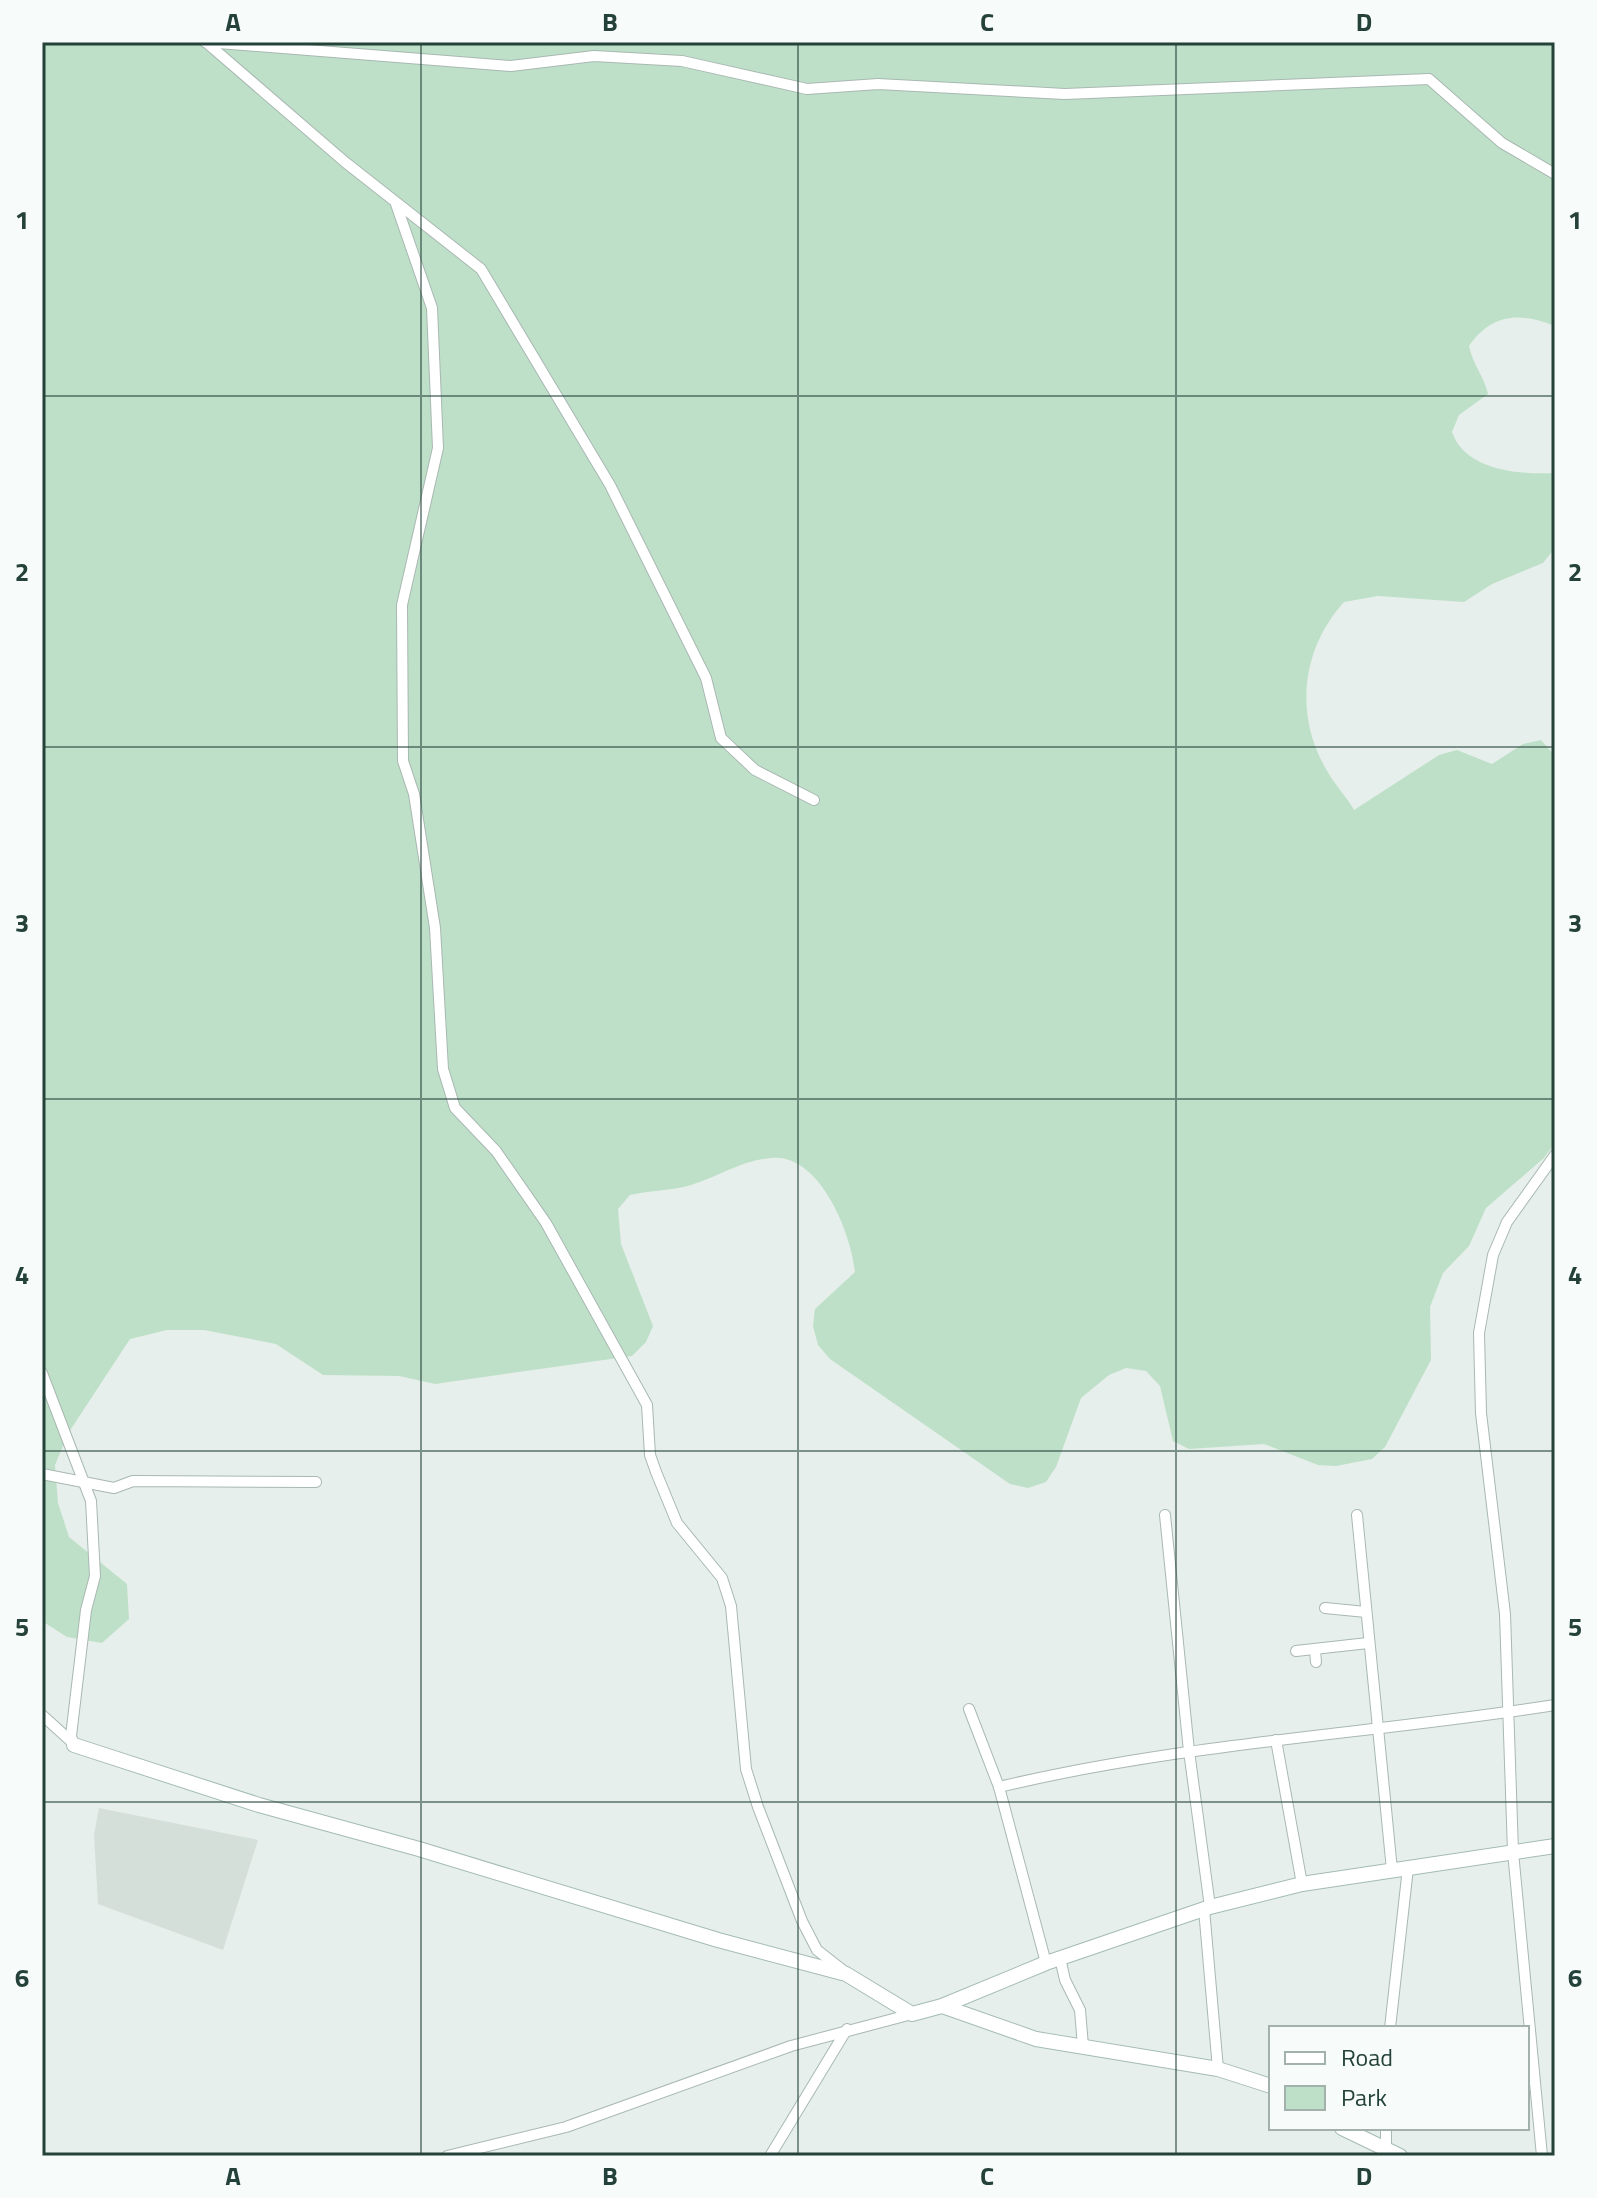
<svg xmlns="http://www.w3.org/2000/svg" width="1597" height="2198" viewBox="0 0 1597 2198" font-family="'Titillium Web',sans-serif">
<rect width="100%" height="100%" fill="#e6efeb"/>
<path fill="#d4dfda" d="M99,1808L258,1840L223,1950L98,1904L94,1835Z"/>
<path fill="#bfe0c8" d="M42,42H1555V326C1520,312 1492,313 1469,346C1473,365 1484,376 1488,394L1459,415L1452,432C1465,470 1518,475 1555,473V548L1543,563L1492,584L1464,602L1378,596L1344,602C1302,648 1294,714 1326,769C1334,784 1346,796 1354,810L1439,755L1457,750L1492,764L1523,744L1541,740L1555,756V1143L1544,1158L1486,1208L1469,1246L1443,1273L1430,1307L1431,1360L1385,1447L1372,1459L1336,1466L1318,1465L1264,1444L1189,1449L1173,1441L1160,1386L1146,1371L1126,1368L1109,1375L1081,1398L1056,1467L1046,1482L1028,1488L1010,1484L830,1359L818,1345L813,1326L815,1309L855,1272C851,1233 820,1154 772,1158C741,1160 719,1177 691,1185C671,1191 650,1190 630,1195L618,1209L621,1244L653,1326L646,1342L632,1356L435,1384L399,1376L323,1375L276,1344L204,1330H167L130,1339L69,1432L55,1465L58,1503L69,1537L127,1584L129,1619L102,1643L67,1637L42,1621Z"/>
<g fill="none" stroke-linecap="round" stroke-linejoin="round">
<defs>
<g id="street">
<path d="M205,42L511,66L594,56L682,61L807,89L878,84L1065,94L1429,79L1502,143L1555,174"/>
<path d="M207,43L345,162L481,269L610,485L706,678L721,738L755,770L814,800"/>
<path d="M396,204L432,308L438,448L402,605L403,761L414,794L435,928L443,1069L455,1108L496,1151L546,1223L647,1405L650,1455L656,1472L677,1523L722,1578L731,1606L746,1769L758,1807L802,1921L817,1950L845,1972"/>
<path d="M42,1373L91,1501L95,1576L86,1610L71,1736L74,1745"/>
<path d="M42,1474L114,1488L133,1481L316,1482"/>
<path d="M1165,1515L1189,1751L1210,1907"/>
<path d="M1357,1515L1392,1870"/>
<path d="M1325,1608L1366,1612"/>
<path d="M1315,1650L1316,1662"/>
<path d="M1296,1651L1368,1643"/>
<path d="M969,1709L999,1787L1046,1963"/>
<path d="M42,1715L73,1743"/>
<path d="M1276,1740L1302,1884"/>
<path d="M999,1787C1182,1743 1370,1734 1555,1705"/>
<path d="M1204,1909L1218,2069"/>
<path d="M1060,1958L1065,1980L1080,2010L1083,2046"/>
<path d="M1390,2028L1408,1868"/>
<path d="M1386,2128V2148"/>
<path d="M447,2156L566,2127L791,2046L912,2014"/>
<path d="M770,2156L847,2029"/>
<path d="M1542,2156L1513,1852L1505,1614L1481,1413L1479,1333L1493,1255L1507,1222L1555,1155"/>
</g>
<g id="secondary">
<path d="M74,1745L259,1805L419,1849L718,1940L846,1974L912,2014L942,2006L1046,1963L1210,1907L1302,1884L1555,1846"/>
<path d="M942,2006L1036,2039L1218,2069L1271,2086"/>
<path d="M1342,2128L1400,2156"/>
</g>
</defs>
<use href="#street" stroke="#a8b8b2" stroke-width="12"/>
<use href="#secondary" stroke="#a4bbb3" stroke-width="16"/>
<use href="#street" stroke="#fff" stroke-width="10"/>
<use href="#secondary" stroke="#fff" stroke-width="14"/>
</g>
<path fill="none" stroke="#24423a" stroke-width="2" stroke-opacity="0.55" d="M421,42V2156M798,42V2156M1176,42V2156M42,396H1555M42,747H1555M42,1099H1555M42,1451H1555M42,1802H1555"/>
<rect width="1597" height="2198" fill="none" stroke="#f7fbf9" stroke-width="88"/>
<rect x="1269" y="2026" width="260" height="104" fill="#f7fbf9" stroke="#a3b1ad" stroke-width="2"/>
<rect x="1285" y="2052" width="40" height="12" fill="#ffffff" stroke="#a3b1ad" stroke-width="2"/>
<text x="1341" y="2066" font-size="24" fill="#24423a">Road</text>
<rect x="1285" y="2086" width="40" height="24" fill="#bfe0c8" stroke="#a3b1ad" stroke-width="2"/>
<text x="1341" y="2106" font-size="24" fill="#24423a">Park</text>
<rect x="44" y="44" width="1509" height="2110" fill="none" stroke="#24423a" stroke-width="3"/>
<g font-size="26" text-anchor="middle" font-weight="bold" fill="#24423a">
<text x="233" y="31">A</text>
<text x="610" y="31">B</text>
<text x="987" y="31">C</text>
<text x="1364" y="31">D</text>
<text x="22" y="229">1</text>
<text x="1575" y="229">1</text>
<text x="22" y="581">2</text>
<text x="1575" y="581">2</text>
<text x="22" y="932">3</text>
<text x="1575" y="932">3</text>
<text x="22" y="1284">4</text>
<text x="1575" y="1284">4</text>
<text x="22" y="1636">5</text>
<text x="1575" y="1636">5</text>
<text x="22" y="1987">6</text>
<text x="1575" y="1987">6</text>
<text x="233" y="2185">A</text>
<text x="610" y="2185">B</text>
<text x="987" y="2185">C</text>
<text x="1364" y="2185">D</text>
</g>
</svg>
